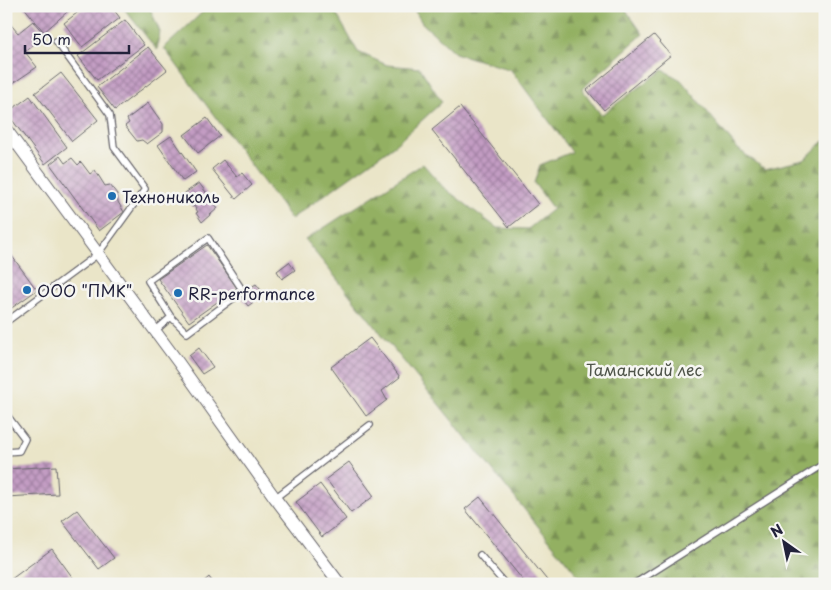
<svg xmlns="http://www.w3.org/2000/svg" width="831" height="590" viewBox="0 0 831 590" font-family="'Playpen Sans',sans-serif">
<defs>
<pattern id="forest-firs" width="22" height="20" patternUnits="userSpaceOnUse" patternTransform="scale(1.25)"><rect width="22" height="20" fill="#93b062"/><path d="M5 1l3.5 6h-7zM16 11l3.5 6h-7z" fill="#788f52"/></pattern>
<pattern id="building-cross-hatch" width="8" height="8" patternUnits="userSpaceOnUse" patternTransform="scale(1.25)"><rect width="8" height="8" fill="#c39cc3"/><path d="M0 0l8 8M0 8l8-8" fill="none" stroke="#9e7fa0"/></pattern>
</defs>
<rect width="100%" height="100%" fill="#f6f6f2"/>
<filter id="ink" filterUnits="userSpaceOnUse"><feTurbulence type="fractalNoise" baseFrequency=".02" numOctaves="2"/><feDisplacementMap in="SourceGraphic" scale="10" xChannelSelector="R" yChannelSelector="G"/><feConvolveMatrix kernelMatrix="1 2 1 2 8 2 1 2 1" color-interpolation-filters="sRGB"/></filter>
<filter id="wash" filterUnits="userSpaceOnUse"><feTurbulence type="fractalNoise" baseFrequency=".0096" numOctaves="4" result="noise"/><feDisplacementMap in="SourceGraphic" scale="20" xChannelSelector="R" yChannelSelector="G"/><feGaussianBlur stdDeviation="1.12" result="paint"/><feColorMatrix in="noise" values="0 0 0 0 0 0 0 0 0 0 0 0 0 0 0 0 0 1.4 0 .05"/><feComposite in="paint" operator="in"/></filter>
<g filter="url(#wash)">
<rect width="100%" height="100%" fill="#eae5c8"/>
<g fill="url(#forest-firs)" stroke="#5a694e">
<path d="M122,6H149L160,32L157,50Z"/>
<path d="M209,6H332L358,52L387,65L420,68L442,102L396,144L291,219L164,48Z"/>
<path d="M412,6H623L643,34L582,89L601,115L663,70L681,80L738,149L765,169L804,160L825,140V584H585L305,240L423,164L443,187L497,228L528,229L553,209L534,183L540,165L572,152L511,70L455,53L422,23Z"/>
</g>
<g id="blocks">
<g fill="url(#building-cross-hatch)">
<path d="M23,6H74L44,32Z"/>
<path d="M86,6H111L120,18L82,47L64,23Z"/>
<path d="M6,19L18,33L33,21L44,34L25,52L37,67L6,88Z"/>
<path d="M125,20L144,45L97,80L78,56Z"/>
<path d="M654,35L671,55L604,110L587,90Z"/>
<path d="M148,47L167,70L115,110L97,87Z"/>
<path d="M61,73L98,120L72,141L35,93Z"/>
<path d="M30,96L67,147L45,164L7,113Z"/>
<path d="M148,103L163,124V132L147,144L142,140L137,141L125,126L129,123L127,119Z"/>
<path d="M460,107L538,204L509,227L432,130Z"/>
<path d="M207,118L220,136L198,153L184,135Z"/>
<path d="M171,136L196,172L183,181L158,145Z"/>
<path d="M60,156L65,163L72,158L78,165L81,162L90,174L95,170L105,186L110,185L117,194L118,202L124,212L99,231L50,164Z"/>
<path d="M223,160L237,177L242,173L252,185L236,199L212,169Z"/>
<path d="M199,183L218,208L202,222L196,213L198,212L194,206L192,207L185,193Z"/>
<path d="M207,245L237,288L189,322L158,279Z"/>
<path d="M6,248L37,290L6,312Z"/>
<path d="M289,262L295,270L282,279L277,271Z"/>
<path d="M256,284L264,294L248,306L242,298L250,292L248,289Z"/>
<path d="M370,338L400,377L382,391L387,400L366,416L331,367Z"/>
<path d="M199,348L213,367L202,374L189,356Z"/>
<path d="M349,462L374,496L351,513L326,479Z"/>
<path d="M56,466L58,494L6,497V469Z"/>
<path d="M320,484L346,519L322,537L296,502Z"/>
<path d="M480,497L550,584H526L465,509Z"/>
<path d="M77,510L114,558L99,569L62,521Z"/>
<path d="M52,549L73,578L66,584H13L10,580Z"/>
<path d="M209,577L214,584H201Z"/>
</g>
</g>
</g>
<g filter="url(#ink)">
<use href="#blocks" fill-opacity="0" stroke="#68666c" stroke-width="1"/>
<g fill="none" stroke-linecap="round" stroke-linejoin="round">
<defs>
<g id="service">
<path d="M6,322L98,254L145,189L114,147L110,115L56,41"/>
<path d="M155,331L171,317L148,281L208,238L243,291L187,333L171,317"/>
<path d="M6,414L25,439L19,451L6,452"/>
<path d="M275,498L370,425"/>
<path d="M480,555L505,584"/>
<path d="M634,584L825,463"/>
</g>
<path id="minor" d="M6,129L178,362L275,498L340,584"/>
</defs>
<use href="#service" stroke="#68666c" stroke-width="8"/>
<use href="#minor" stroke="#68666c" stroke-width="13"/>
<use href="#service" stroke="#fff" stroke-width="5.5"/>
<use href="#minor" stroke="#fff" stroke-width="11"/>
</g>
</g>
<g fill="#1f6fb2" stroke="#f6f6f2" stroke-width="2">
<circle cx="112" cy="196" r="5"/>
<circle cx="27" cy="290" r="5"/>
<circle cx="178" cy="293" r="5"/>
</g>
<g text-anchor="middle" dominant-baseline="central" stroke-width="5" stroke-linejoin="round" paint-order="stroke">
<g font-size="16" fill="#22223b" stroke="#f6f6f2" text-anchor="start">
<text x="122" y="196">Технониколь</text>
<text x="37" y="290">ООО "ПМК"</text>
<text x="188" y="293">RR-performance</text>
</g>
<g font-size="16" fill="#50554b" stroke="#f6f6f2">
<text x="644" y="369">Таманский лес</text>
</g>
</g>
<rect width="831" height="590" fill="none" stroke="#f6f6f2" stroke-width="25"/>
<g transform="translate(784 542) rotate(327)" stroke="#f6f6f2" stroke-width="4" paint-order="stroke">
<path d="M0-4L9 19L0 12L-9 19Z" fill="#22223b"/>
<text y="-8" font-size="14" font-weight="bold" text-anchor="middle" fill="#22223b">N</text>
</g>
<path d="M25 45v8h104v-8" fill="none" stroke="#22223b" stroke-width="2.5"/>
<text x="32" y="45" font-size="15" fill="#22223b" stroke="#f6f6f2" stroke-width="4" paint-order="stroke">50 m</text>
</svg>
